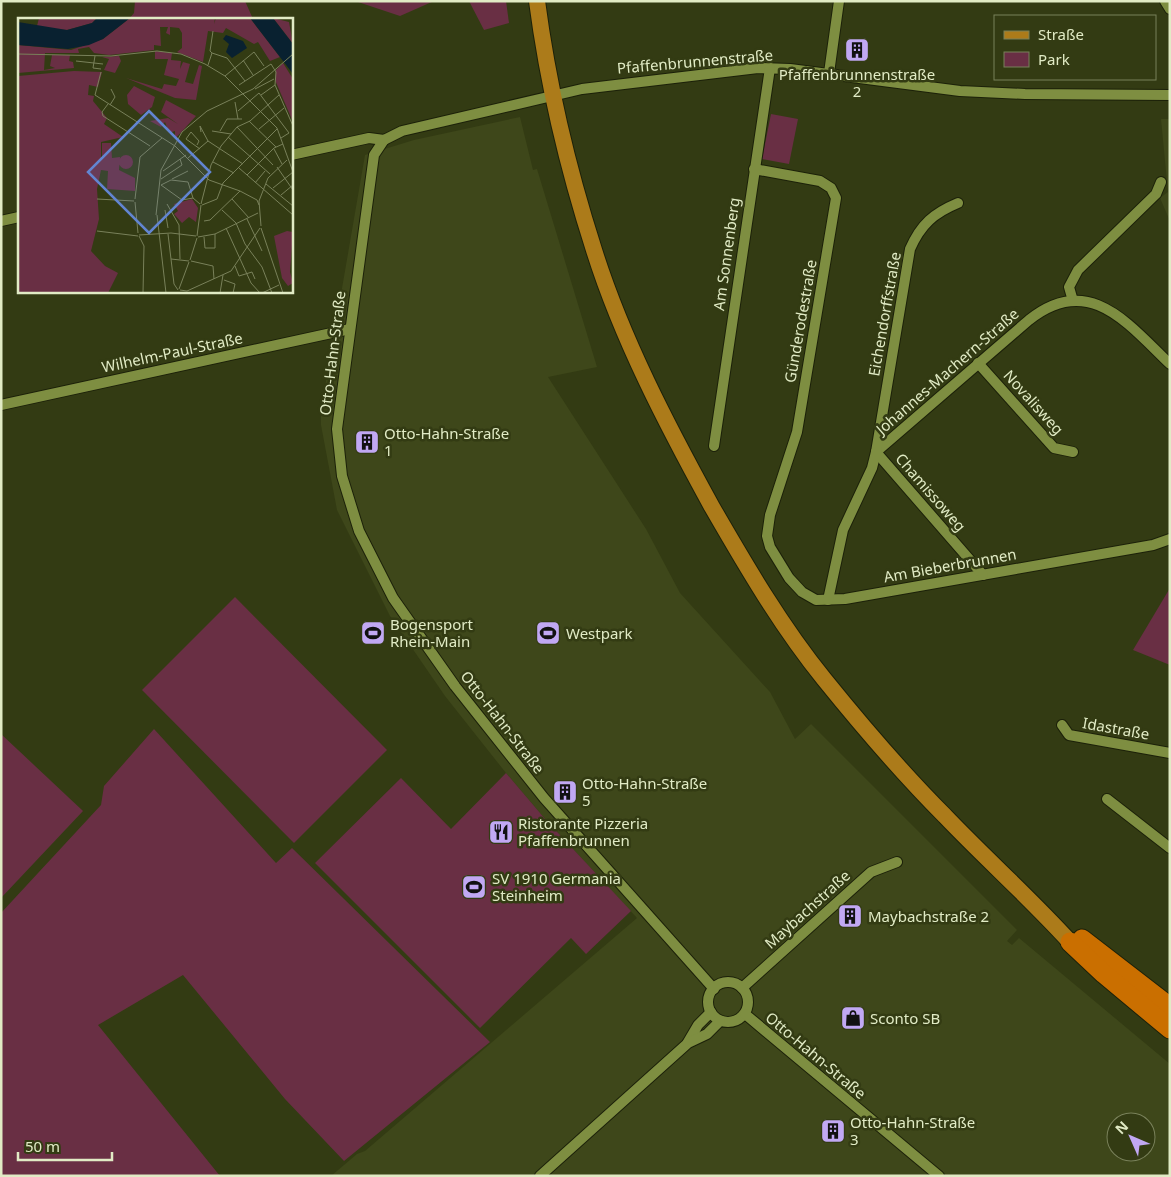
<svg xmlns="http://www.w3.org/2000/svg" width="1171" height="1177" viewBox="0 0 1171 1177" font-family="'Noto Sans',sans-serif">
<rect width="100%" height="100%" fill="#333b13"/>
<g fill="#3e471a" fill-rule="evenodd">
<path d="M520,117L533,170L537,169L597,367L548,377L646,529L680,593L770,692L795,739L811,724L1017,930L1007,941L1012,945L1019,938L1170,1064V1176H331L357,1154L365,1151L637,918L546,820L506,773L445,696L390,616L337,510L321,425V410L365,155L414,140ZM1116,1122H1146V1152H1116Z"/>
<path d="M1161,119H1170V221L1160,198L1168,192Z"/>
</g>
<g fill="#692f44">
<path d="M135,1H245L253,19H129L134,13Z"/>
<path d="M355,1H434L400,16Z"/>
<path d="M469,1H506L509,23L484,30Z"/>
<path d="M771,114L798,119L789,164L762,159Z"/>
<path d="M1170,588V665L1133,650Z"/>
<path d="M235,597L387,750L294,843L142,690Z"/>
<path d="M154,729L276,863L292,848L490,1042L344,1161L285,1099L183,975L98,1025L220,1176H1V913L101,805L104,786Z"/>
<path d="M1,734L83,811L1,898Z"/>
<path d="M506,773L546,820L631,911L586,954L571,938L480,1028L315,863L401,778L451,829Z"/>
</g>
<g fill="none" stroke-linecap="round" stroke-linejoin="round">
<defs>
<g id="street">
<path d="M1165,1L1170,9"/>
<path d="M829,73L839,1"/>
<path d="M384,140L374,155L337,429L342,476L359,531L393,598L455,686L544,798L714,989"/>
<path d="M291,155L369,138L384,140L402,131L582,89L758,68L790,69L960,91L1025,94L1170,95"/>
<path d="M754,169L820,181L831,188L836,198L797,432L770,515L767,536L770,547L789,578L802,592L816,600L845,599L1153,545L1170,539"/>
<path d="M1,221L19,217"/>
<path d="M1073,301L1069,287L1078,270L1156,194L1161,182"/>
<path d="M978,363L1054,448L1073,452"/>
<path d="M1,405L350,329"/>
<path d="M714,446L770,68"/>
<path d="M876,452L1029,320C1089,272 1128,324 1170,364"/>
<path d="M876,452L983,575"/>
<path d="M828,600L843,530L872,468L876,452L910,249C921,224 934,213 958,203"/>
<path d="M1062,725L1069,735L1170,753"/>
<path d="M1107,799L1170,848"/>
<circle cx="728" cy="1002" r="20"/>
<path d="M742,988L871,872L897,862"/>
<path d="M745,1014L939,1176"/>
<path d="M688,1042L698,1025L711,1012"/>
<path d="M540,1176L688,1043L707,1034L720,1021"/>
</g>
<path id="primary" d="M537,1C548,85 568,169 594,250C622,339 667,425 712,507C746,566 781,626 824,679C862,726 902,773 945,816C986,859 1030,898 1070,942"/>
<g id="highway">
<path d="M1082,939L1170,1007"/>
<path d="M1070,942L1104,974L1170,1029"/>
</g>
</defs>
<use href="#street" stroke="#1c2109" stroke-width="12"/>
<use href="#primary" stroke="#1c2109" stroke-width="18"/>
<use href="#highway" stroke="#1c2109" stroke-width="21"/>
<use href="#street" stroke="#7e8e41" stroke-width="10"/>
<use href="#primary" stroke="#ac7b1a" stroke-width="16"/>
<use href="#highway" stroke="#ca6f00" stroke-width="19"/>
</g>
<defs>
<symbol id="building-square" viewBox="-11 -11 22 22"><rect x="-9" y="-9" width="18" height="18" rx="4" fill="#c1a8f3" stroke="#333b13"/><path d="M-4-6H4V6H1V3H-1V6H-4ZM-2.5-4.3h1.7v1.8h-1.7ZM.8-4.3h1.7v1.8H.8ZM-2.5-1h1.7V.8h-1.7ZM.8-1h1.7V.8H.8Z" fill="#111"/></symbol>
<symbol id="stadium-square" viewBox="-11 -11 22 22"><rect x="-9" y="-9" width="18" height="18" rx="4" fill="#c1a8f3" stroke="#333b13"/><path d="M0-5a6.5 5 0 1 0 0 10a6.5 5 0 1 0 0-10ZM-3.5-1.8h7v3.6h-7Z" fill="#111"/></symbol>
<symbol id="restaurant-square" viewBox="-11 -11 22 22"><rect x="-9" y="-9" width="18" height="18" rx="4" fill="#c1a8f3" stroke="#333b13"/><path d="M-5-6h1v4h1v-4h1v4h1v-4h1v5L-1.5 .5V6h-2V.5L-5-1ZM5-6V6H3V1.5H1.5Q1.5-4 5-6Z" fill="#111"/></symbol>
<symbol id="shop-square" viewBox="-11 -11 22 22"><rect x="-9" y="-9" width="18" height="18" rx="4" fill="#c1a8f3" stroke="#333b13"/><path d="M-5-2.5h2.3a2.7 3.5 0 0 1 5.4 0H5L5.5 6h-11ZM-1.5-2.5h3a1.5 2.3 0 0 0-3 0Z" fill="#111"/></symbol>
</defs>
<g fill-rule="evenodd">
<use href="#building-square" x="843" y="36" width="28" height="28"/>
<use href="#building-square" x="353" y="428" width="28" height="28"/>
<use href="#stadium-square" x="359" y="619" width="28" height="28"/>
<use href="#stadium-square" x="534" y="619" width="28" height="28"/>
<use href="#building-square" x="551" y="778" width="28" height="28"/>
<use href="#restaurant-square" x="487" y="818" width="28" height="28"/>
<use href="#stadium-square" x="460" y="873" width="28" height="28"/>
<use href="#building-square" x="836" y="902" width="28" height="28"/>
<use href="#shop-square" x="839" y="1004" width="28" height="28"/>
<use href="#building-square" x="819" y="1117" width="28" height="28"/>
</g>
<g text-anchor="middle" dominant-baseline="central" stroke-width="5" stroke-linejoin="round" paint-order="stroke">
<g font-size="15" fill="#e1ebc5" stroke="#333b13">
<text transform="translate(695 61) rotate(-5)">Pfaffenbrunnenstraße</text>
<text transform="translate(726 254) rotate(-82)">Am Sonnenberg</text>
<text transform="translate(884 314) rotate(-80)">Eichendorffstraße</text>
<text transform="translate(800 321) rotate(-80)">Günderodestraße</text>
<text transform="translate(172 352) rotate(-12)">Wilhelm-Paul-Straße</text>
<text transform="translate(332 353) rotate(-83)">Otto-Hahn-Straße</text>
<text transform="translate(947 371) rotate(-41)">Johannes-Machern-Straße</text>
<text transform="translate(1034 402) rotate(48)">Novalisweg</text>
<text transform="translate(931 492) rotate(49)">Chamissoweg</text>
<text transform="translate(950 565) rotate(-10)">Am Bieberbrunnen</text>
<text transform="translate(503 722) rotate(52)">Otto-Hahn-Straße</text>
<text transform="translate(1116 728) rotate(10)">Idastraße</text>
<text transform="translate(807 909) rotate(-42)">Maybachstraße</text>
<text transform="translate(816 1055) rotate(40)">Otto-Hahn-Straße</text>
</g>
<g font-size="15" fill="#e1ebc5" stroke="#333b13" text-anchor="start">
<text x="857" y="74" text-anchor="middle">Pfaffenbrunnenstraße<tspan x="857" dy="17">2</tspan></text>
<text x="384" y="433">Otto-Hahn-Straße<tspan x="384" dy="17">1</tspan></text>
<text x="390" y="624">Bogensport<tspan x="390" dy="17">Rhein-Main</tspan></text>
<text x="566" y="633">Westpark</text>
<text x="582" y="783">Otto-Hahn-Straße<tspan x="582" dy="17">5</tspan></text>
<text x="518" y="823">Ristorante Pizzeria<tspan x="518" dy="17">Pfaffenbrunnen</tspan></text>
<text x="492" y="878">SV 1910 Germania<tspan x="492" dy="17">Steinheim</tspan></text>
<text x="868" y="916">Maybachstraße 2</text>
<text x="870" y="1018">Sconto SB</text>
<text x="850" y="1122">Otto-Hahn-Straße<tspan x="850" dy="17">3</tspan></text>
</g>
</g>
<g transform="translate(18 18)">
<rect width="275" height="275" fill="#333b13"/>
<path d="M21,0H79L74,5L49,12L31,11L0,4L19,8ZM112,0H197L196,6L198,0H232L262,39L252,43L240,24L236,26L208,10L205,15L190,13L185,44L159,34L164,30V15L161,10L152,9V17L148,15L150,9H142L143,28L136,27V32L91,37L76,35L71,29L60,31L61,35H27L26,52L37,50L32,48L34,37H52L51,43L55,44L56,50L0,55V27L53,32L85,21ZM255,0L271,4L275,26L269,18ZM137,33L154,35L153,42L163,43L162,51L165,44L172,46L167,64L175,66L181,47L184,48L178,82L157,80L108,60L144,71L146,66L158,68L161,61L146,57L150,41H137ZM101,38L103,43L97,55L86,52L91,41L84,39ZM265,45L275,61V104L257,62L258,52ZM56,53L84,54L80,69L71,67L70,77L76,78L75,83L89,100L86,106L105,119L83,124V140H87H84V125H93L94,140L102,139L101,152L117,160V173L89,171L90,153L83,152L79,171L81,201L73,233L87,248L100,255L90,275H0V58ZM116,68L137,79L134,89L123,97L110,86L109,77ZM148,82L178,98L157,121V113L151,115L147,104L143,109L132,103L150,100L160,106L143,94ZM101 144a7 7 0 1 1 14 0a7 7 0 1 1-14 0ZM174,181L180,190L178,204L171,199L164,205L156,196L160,193L156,186ZM269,213L275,214L272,254L275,265L270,268L264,260L256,218Z" fill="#692f44"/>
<path d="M79,0H112L85,21L71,27L50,31L0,27V4L49,12L74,5ZM232,0H255L275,26V56ZM208,17L225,23L229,30L214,40L208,34L211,26L205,21Z" fill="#092130"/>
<path fill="none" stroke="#79815a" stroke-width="1" d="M194,35L209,40L227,63M0,36L93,38L139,33L163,36L187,46L207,58L259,110L275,154M77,38L75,50L83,51M225,42L235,57M58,43L85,46M190,47L194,35L192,33L195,13M83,54L77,77L157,128L191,162L222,173L239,182L241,187M207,58L236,34L246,48M221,67L253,46L258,54L257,67L275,108M237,71L256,61M243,77L257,67M217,84L220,101M90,86L84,94L85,98L132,128M92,87L97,79L93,71M220,93L241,75L271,115L263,120M231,103L258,129M219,109L255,147M241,111L266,90M194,113L213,116M202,113L209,101H224M183,114L182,108L190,123M210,119L252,156M179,127L181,123L173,114L168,121L182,131M256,131L264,146M170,140L190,123L225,146M195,144L216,155M259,149L275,172M221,150L275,197M145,153L168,137M229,157L256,130L265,126M143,161L164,147L162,141M154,161L170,153M237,165L247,153M248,166L275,188M143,167L153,162L170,164L175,180L182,186M143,167L164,182L175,180M255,170L275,154M263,177L275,167M79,181L116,183M117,181L122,139L144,120M214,181L231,200M117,184L120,215M149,186L161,207L162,241M183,186L193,147L203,128L219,109L232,103L261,77M184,187L199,181L205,165L259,111M147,192L150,210M204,192L218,205L227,226L244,249L254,275M138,197L143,152L164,114L189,93L235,71L275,36M139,197L148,275M229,201L244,233M186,203L192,202L222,173M243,208L241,183L250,160L269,142M208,210L233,265L242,275M243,210L265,275M79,213L120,218M150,216L156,266L160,272M121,217L153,215L178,218M121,218L126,228L125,275M179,218L183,187M180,219L197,216L240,195M186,219L187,230H197V216M153,241L171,243M172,242L179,220M173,243L195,248L196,261M217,248L221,258L234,254L237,261M206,262L217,266L215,275M161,271L171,244M162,272L169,273L213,253L242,210M202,275L205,257M244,275L261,267"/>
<path fill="#6285d1" fill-opacity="0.15" stroke="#6285d1" stroke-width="2.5" d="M131,93L192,154L131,215L70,154Z"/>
<rect width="275" height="275" fill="none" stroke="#e1ebc5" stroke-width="2.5"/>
</g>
<rect width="1171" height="1177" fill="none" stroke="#e1ebc5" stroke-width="5"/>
<rect x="994" y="15" width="162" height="65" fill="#333b13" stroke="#79815a"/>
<rect x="1004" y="31" width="25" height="8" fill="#ac7b1a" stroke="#79815a"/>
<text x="1038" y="40" font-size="15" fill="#e1ebc5">Straße</text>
<rect x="1004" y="52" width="25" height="15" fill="#692f44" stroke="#79815a"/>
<text x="1038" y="65" font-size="15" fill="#e1ebc5">Park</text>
<g transform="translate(1131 1137) rotate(315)"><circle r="24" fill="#333b13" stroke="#79815a"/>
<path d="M0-4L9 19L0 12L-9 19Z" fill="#c1a8f3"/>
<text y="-8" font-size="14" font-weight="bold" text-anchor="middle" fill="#e1ebc5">N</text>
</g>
<path d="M18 1152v8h94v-8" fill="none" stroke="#e1ebc5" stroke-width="2.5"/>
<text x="25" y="1152" font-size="15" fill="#e1ebc5" stroke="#333b13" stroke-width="4" paint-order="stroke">50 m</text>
</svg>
